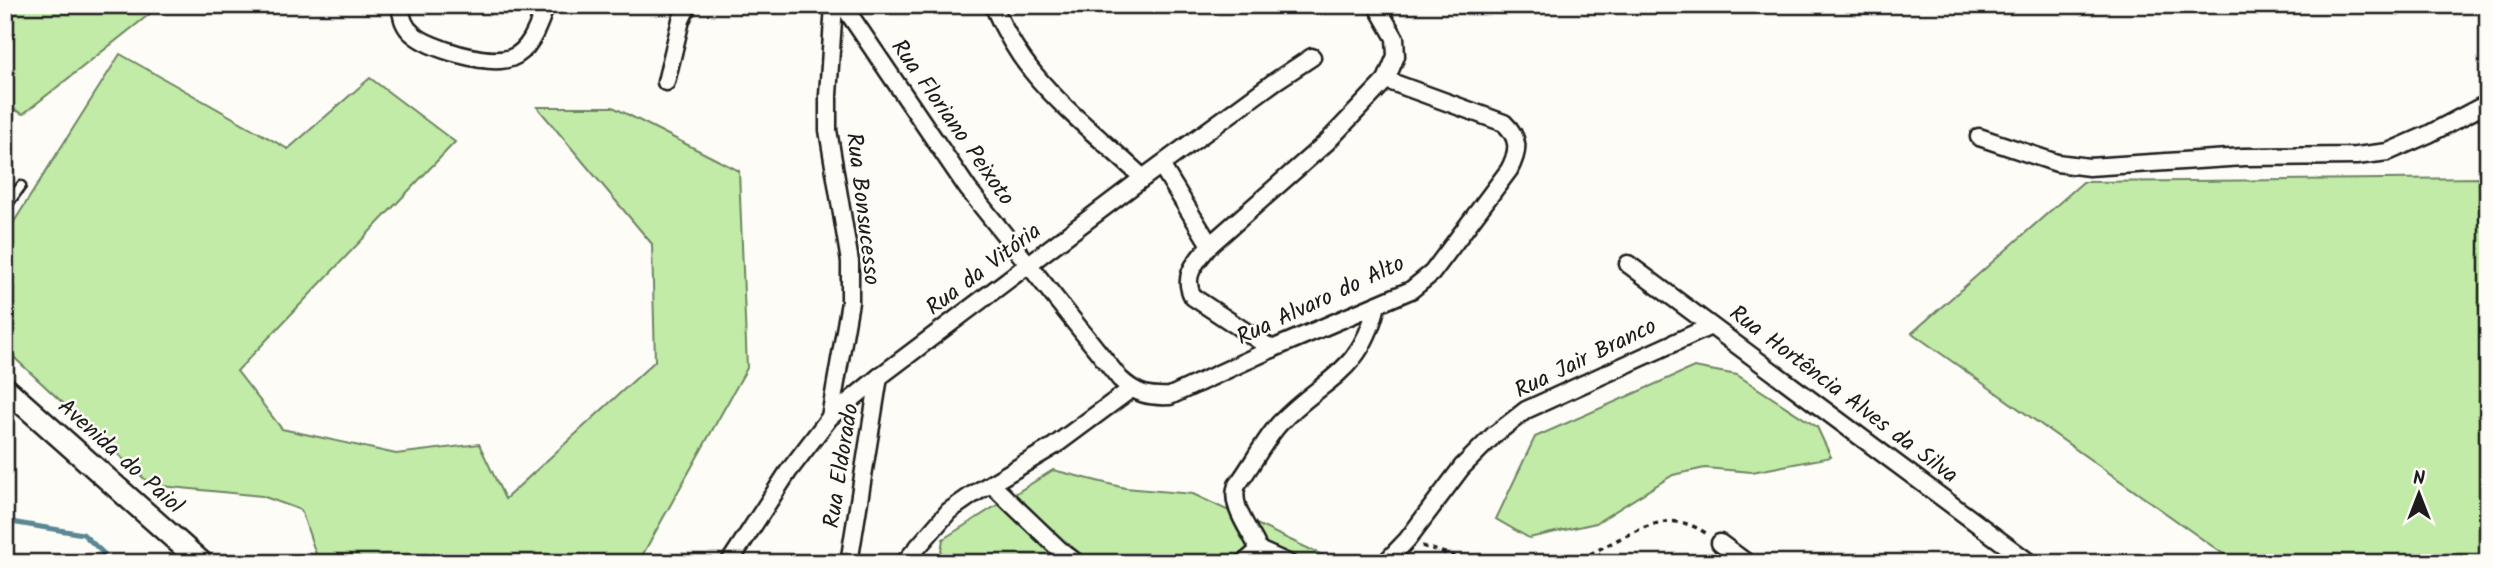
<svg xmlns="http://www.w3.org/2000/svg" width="2493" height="568" viewBox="0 0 2493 568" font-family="Kalam,sans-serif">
<rect width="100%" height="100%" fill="#fdfcf7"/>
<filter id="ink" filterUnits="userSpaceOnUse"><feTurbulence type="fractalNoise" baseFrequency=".0143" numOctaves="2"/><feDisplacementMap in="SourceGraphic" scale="14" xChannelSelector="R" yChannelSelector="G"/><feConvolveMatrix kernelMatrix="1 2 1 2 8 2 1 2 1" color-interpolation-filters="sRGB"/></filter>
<g filter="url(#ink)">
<g fill="#c1eba7" stroke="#6e8462" stroke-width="2">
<path d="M5,5H161L23,114L5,105Z"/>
<path d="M120,54L288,149L370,78L455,142L237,371L282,429L396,454L479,444L505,499L655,361L652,244L537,107H613L739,171L747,368L638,563H319L301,510L262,496L151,485L5,349V236Z"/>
<path d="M2488,178V563H2236L1912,333L2083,182Z"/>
<path d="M1694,367L1737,375L1817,427L1831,457L1752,472L1705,468L1673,475L1596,523L1529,538L1496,519L1535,437Z"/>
<path d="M1053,470L1125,488L1193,494L1339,563H939L943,539Z"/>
</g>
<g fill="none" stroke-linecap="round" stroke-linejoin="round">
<path stroke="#5a8794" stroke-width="5" d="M5,521L83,534L114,563"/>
<defs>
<path id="lane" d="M5,208L21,186"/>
<g id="street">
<path d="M400,5C402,17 403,26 413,34C430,49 489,66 511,58C531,51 539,23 546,5"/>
<path d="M843,5L968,189L1120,379C1136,394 1148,397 1170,396L1272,349L1411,290L1432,273L1509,170C1519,151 1520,138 1504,123L1386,80"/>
<path d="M993,5C1003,28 1015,50 1031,70C1063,110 1106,143 1143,178"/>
<path d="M666,82L681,20L688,5"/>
<path d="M1979,137L2057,163L2089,167L2244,157L2356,156L2388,152L2429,134L2488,103"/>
<path d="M1161,165L1210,245C1197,261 1181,275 1193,297L1272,349"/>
<path d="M1210,245L1327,142L1386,80L1396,56L1395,38L1376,5"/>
<path d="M1628,264L2030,563"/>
<path d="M830,417L850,302V262L828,130V95L834,5"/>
<path d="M991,484L1059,549L1077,563"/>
<path d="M1720,543L1747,563"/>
<path d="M1259,550C1251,531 1229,506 1237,485C1251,467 1265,439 1280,423C1324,377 1360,375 1377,305"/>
<path d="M729,563L788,472L830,417L879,377L1143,178L1274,82L1312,57"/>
<path d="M849,563L879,377"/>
<path d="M904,563L949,511L972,495L1054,446L1131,389"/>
<path d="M1244,563L1259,550L1288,563"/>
<path d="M1385,563L1407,540L1462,467L1494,435L1526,410L1711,326"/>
</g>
<path id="secondary" d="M5,388L202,563"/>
</defs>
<use href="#lane" stroke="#1c1c1c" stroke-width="13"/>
<use href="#street" stroke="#1c1c1c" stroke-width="21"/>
<use href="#secondary" stroke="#1c1c1c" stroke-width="26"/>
<g stroke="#1c1c1c" stroke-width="3.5" stroke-dasharray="5 5" stroke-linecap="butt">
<path d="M1422,546L1477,563"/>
<path d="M1572,563C1588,555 1604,547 1621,538C1653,523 1674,512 1707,534"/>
</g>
<use href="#lane" stroke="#fdfcf7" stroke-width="8"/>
<use href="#street" stroke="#fdfcf7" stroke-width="16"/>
<use href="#secondary" stroke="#fdfcf7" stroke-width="21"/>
</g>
</g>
<g text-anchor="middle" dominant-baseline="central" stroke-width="5" stroke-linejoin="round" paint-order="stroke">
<g font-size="23" fill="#1c1c1c" stroke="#fdfcf7">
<text transform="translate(952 123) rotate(55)">Rua Floriano Peixoto</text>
<text transform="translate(862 209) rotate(83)">Rua Bonsucesso</text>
<text transform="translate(984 270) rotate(-37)">Rua da Vitória</text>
<text transform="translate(1321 301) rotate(-25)">Rua Alvaro do Alto</text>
<text transform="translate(1586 359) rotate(-26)">Rua Jair Branco</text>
<text transform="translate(1843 395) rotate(37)">Rua Hortência Alves da Silva</text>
<text transform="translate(120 457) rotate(42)">Avenida do Paiol</text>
<text transform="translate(842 466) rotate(-81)">Rua Eldorado</text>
</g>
</g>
<rect width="2493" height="568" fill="none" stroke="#fdfcf7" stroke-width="28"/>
<rect x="14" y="14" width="2465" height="540" fill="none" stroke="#1c1c1c" stroke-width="2.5" filter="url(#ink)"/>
<g transform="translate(2419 494)" stroke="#fdfcf7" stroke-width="5" paint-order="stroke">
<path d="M0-5L12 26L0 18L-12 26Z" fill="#1c1c1c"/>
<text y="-10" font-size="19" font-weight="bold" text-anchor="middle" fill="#1c1c1c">N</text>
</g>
</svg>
